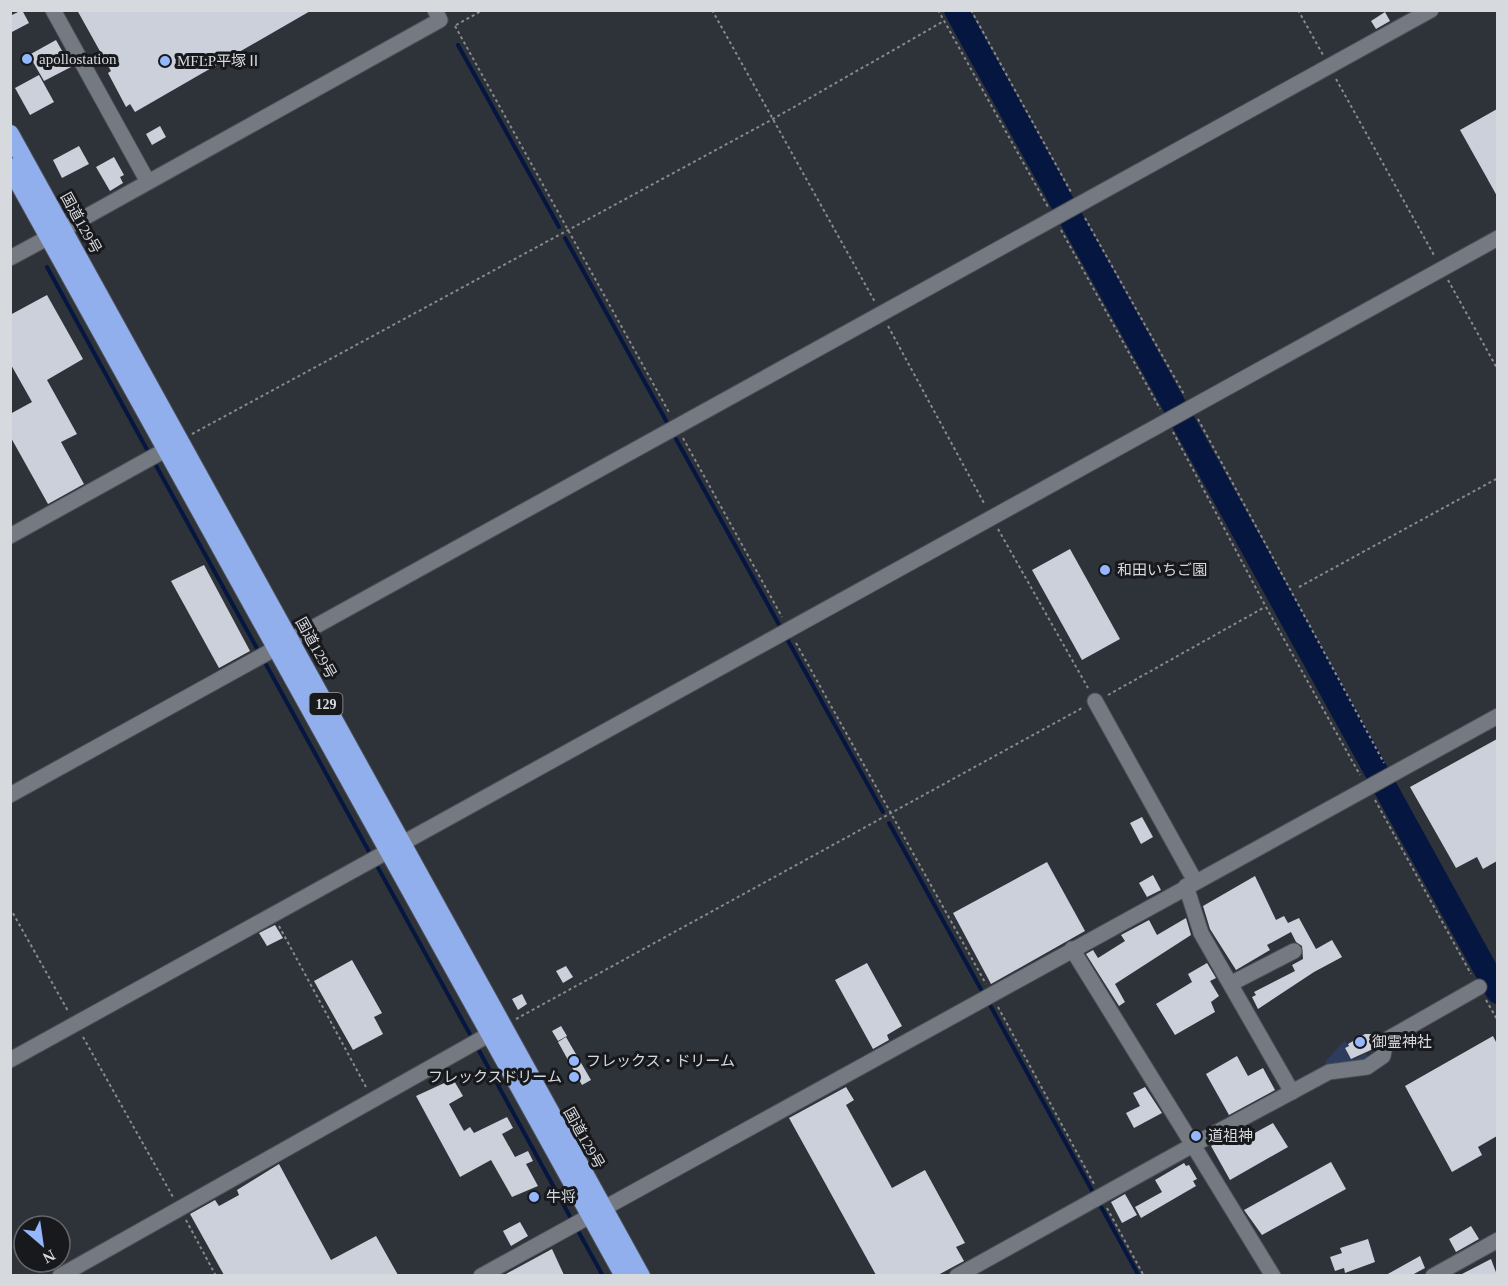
<svg xmlns="http://www.w3.org/2000/svg" width="1508" height="1286" viewBox="0 0 1508 1286" font-family="'Times New Roman','Noto Sans JP',serif">
<rect width="100%" height="100%" fill="#2e3239"/>
<path fill="#2e3d5d" d="M1345,1040L1348,1046L1345,1049L1350,1057L1353,1056L1355,1059L1366,1053L1370,1060L1328,1065L1325,1062Z"/>
<g fill="none" stroke-linecap="round" stroke-linejoin="round">
<g stroke="#051641" stroke-width="4">
<path d="M458,45L559,227"/>
<path d="M565,238L669,426"/>
<path d="M47,267L150,455"/>
<path d="M676,439L782,630"/>
<path d="M154,462L259,652"/>
<path d="M786,637L883,812"/>
<path d="M263,659L372,857"/>
<path d="M889,823L983,993"/>
<path d="M376,864L472,1038"/>
<path d="M990,1005L1095,1196"/>
<path d="M476,1045L573,1222"/>
<path d="M1099,1203L1139,1276"/>
<path d="M577,1229L603,1276"/>
</g>
<path stroke="#051641" stroke-width="24" d="M956,10L1498,992"/>
</g>
<g fill="#cbd0da">
<path d="M22,10L29,23L10,33V16Z"/>
<path d="M77,10H312L135,112L130,104L126,107L108,73L111,71Z"/>
<path d="M1385,12L1390,21L1376,29L1371,21Z"/>
<path d="M56,40L71,67L44,81L29,55Z"/>
<path d="M39,75L54,102L30,115L15,88Z"/>
<path d="M1497,109V196L1460,130Z"/>
<path d="M160,126L166,137L152,145L146,134Z"/>
<path d="M79,146L89,164L62,178L53,160Z"/>
<path d="M114,157L124,175L120,177L123,183L110,191L96,167Z"/>
<path d="M47,295L83,359L47,380L77,434L61,442L84,484L48,504L10,436V414L32,402L10,363V315Z"/>
<path d="M1070,549L1120,639L1082,660L1032,570Z"/>
<path d="M204,565L250,651L219,668L171,581Z"/>
<path d="M1497,739V861L1483,869L1477,857L1456,868L1410,787Z"/>
<path d="M1142,817L1153,837L1141,844L1130,823Z"/>
<path d="M1047,862L1085,931L991,984L953,913Z"/>
<path d="M1153,875L1161,890L1147,897L1139,883Z"/>
<path d="M1255,876L1276,920L1284,916L1288,923L1299,918L1316,949L1332,940L1342,957L1314,972L1258,1009L1252,997L1256,995L1254,992L1295,971L1292,965L1303,959L1302,946L1296,942L1291,932L1267,945L1270,950L1236,970L1210,929L1203,906Z"/>
<path d="M1186,918L1191,935L1115,984L1125,1002L1119,1006L1086,954L1093,950L1098,958L1125,941L1121,935L1149,920L1157,935Z"/>
<path d="M275,925L283,938L267,946L259,933Z"/>
<path d="M352,960L382,1013L374,1017L383,1034L353,1050L314,981Z"/>
<path d="M867,963L902,1026L887,1035L889,1040L873,1049L835,980Z"/>
<path d="M1207,963L1216,978L1210,981L1219,996L1211,1002L1215,1012L1175,1035L1156,1004L1192,982L1188,974Z"/>
<path d="M566,966L573,977L563,983L556,971Z"/>
<path d="M522,994L527,1004L518,1010L512,999Z"/>
<path d="M561,1026L567,1036L558,1041L552,1031Z"/>
<path d="M1365,1034H1371L1375,1045L1371,1047L1373,1049L1351,1059L1345,1048L1349,1046L1348,1044Z"/>
<path d="M1493,1036L1497,1044V1136L1478,1147L1482,1155L1452,1172L1405,1086Z"/>
<path d="M566,1037L591,1080L582,1085L558,1042Z"/>
<path d="M1237,1056L1248,1076L1263,1068L1275,1090L1229,1115L1206,1074Z"/>
<path d="M453,1079L463,1096L449,1104L464,1131L470,1127L474,1133L507,1117L513,1128L502,1134L515,1157L528,1151L533,1161L526,1164L538,1186L512,1197L491,1160L460,1177L416,1096Z"/>
<path d="M846,1087L854,1100L846,1105L892,1188L925,1170L965,1243L956,1247L964,1261L938,1275H876L789,1118Z"/>
<path d="M1145,1087L1162,1113L1134,1128L1126,1113L1140,1106L1133,1093Z"/>
<path d="M1273,1123L1288,1147L1230,1180L1211,1146L1247,1127L1251,1135Z"/>
<path d="M1331,1162L1346,1189L1262,1235L1244,1210Z"/>
<path d="M1184,1163L1186,1166L1189,1165L1197,1179L1193,1181L1196,1186L1141,1218L1135,1207L1162,1192L1155,1180Z"/>
<path d="M279,1164L331,1260L376,1236L398,1275H224L190,1214L215,1200L219,1206L239,1195L237,1190Z"/>
<path d="M1125,1194L1137,1215L1122,1223L1111,1202Z"/>
<path d="M520,1222L528,1236L511,1246L503,1231Z"/>
<path d="M1471,1226L1479,1239L1456,1252L1449,1239Z"/>
<path d="M1368,1239L1375,1262L1345,1273L1344,1268L1335,1271L1330,1257L1342,1253L1340,1248Z"/>
<path d="M552,1249L564,1275H504Z"/>
<path d="M1420,1256L1425,1268L1412,1275H1386Z"/>
<path d="M1491,1259L1497,1275H1460Z"/>
</g>
<g fill="none" stroke-linecap="round" stroke-linejoin="round">
<defs>
<g id="minor">
<path d="M53,10L148,182"/>
<path d="M64,229L440,20L435,10"/>
<path d="M10,258L49,237"/>
<path d="M10,536L167,449"/>
<path d="M1095,701L1195,881"/>
<path d="M10,795L1431,10"/>
<path d="M1186,886L1201,933L1292,1092"/>
<path d="M1232,983L1294,951"/>
<path d="M10,1060L1498,238"/>
<path d="M60,1276L490,1034"/>
<path d="M481,1276L1498,716"/>
<path d="M957,1276L1193,1145L1072,949"/>
<path d="M1273,1276L1193,1145L1329,1072L1367,1067L1383,1056L1386,1040L1479,987"/>
<path d="M1433,1276L1498,1240"/>
</g>
<g id="highway">
<path d="M10,134L641,1276"/>
<path d="M10,167L624,1276"/>
</g>
</defs>
<use href="#minor" stroke="#4c4f55" stroke-width="17"/>
<use href="#highway" stroke="#4c4f55" stroke-width="20"/>
<g stroke="#878a90" stroke-width="2" stroke-dasharray="3 3" stroke-linecap="butt">
<path d="M712,10L875,302"/>
<path d="M938,10L1048,207"/>
<path d="M971,10L1071,192"/>
<path d="M1298,10L1323,55"/>
<path d="M456,25L483,10"/>
<path d="M455,26L670,414"/>
<path d="M1336,79L1435,257"/>
<path d="M1085,218L1185,396"/>
<path d="M1061,230L1160,409"/>
<path d="M1448,280L1498,370"/>
<path d="M888,326L985,505"/>
<path d="M1198,419L1384,763"/>
<path d="M1173,432L1266,607L1360,775"/>
<path d="M192,434L773,119L944,21"/>
<path d="M683,438L782,617"/>
<path d="M998,529L1088,688"/>
<path d="M1299,587L1498,478"/>
<path d="M796,643L986,984"/>
<path d="M1108,695L1265,607"/>
<path d="M1375,800L1471,974"/>
<path d="M10,908L68,1011"/>
<path d="M279,926L366,1087"/>
<path d="M1486,1000L1498,1021"/>
<path d="M998,1007L1094,1184"/>
<path d="M516,1019L1084,707"/>
<path d="M83,1037L173,1197"/>
<path d="M1107,1208L1144,1276"/>
<path d="M186,1220L216,1276"/>
</g>
<use href="#minor" stroke="#757a82" stroke-width="15"/>
<use href="#highway" stroke="#91afec" stroke-width="18"/>
</g>
<g fill="#94b7fd" stroke="#18191d" stroke-width="2">
<circle cx="27" cy="59" r="6"/>
<circle cx="165" cy="61" r="6"/>
<circle cx="1105" cy="570" r="6"/>
<circle cx="1360" cy="1042" r="6"/>
<circle cx="574" cy="1061" r="6"/>
<circle cx="574" cy="1077" r="6"/>
<circle cx="1196" cy="1136" r="6"/>
<circle cx="534" cy="1197" r="6"/>
</g>
<g text-anchor="middle" dominant-baseline="central" stroke-width="6" stroke-linejoin="round" paint-order="stroke">
<rect fill="#18191d" stroke="#9d9fa3" stroke-width="1.5" x="309.5" y="693" width="33" height="22" rx="4.5"/>
<g font-size="14" font-weight="bold" fill="#d6d9dd">
<text x="326" y="704">129</text>
</g>
<g font-size="15" fill="#d6d9dd" stroke="#18191d" text-anchor="start">
<text x="39" y="59">apollostation</text>
<text x="177" y="61">MFLP平塚Ⅱ</text>
<text x="1117" y="570">和田いちご園</text>
<text x="1372" y="1042">御霊神社</text>
<text x="586" y="1061">フレックス・ドリーム</text>
<text x="562" y="1077" text-anchor="end">フレックスドリーム</text>
<text x="1208" y="1136">道祖神</text>
<text x="546" y="1197">牛将</text>
</g>
<g font-size="15" fill="#d6d9dd" stroke="#18191d">
<text transform="translate(81 223) rotate(61)">国道129号</text>
<text transform="translate(316 648) rotate(61)">国道129号</text>
<text transform="translate(584 1138) rotate(61)">国道129号</text>
</g>
</g>
<rect width="1508" height="1286" fill="none" stroke="#d6d9dd" stroke-width="24"/>
<g transform="translate(42 1244) rotate(151)"><circle r="28" fill="#18191d" stroke="#64666a" stroke-width="1.5"/>
<path d="M0-4.5L10 22L0 15L-10 22Z" fill="#94b7fd"/>
<text y="-9" font-size="16" font-weight="bold" text-anchor="middle" fill="#d6d9dd">N</text>
</g>
</svg>
